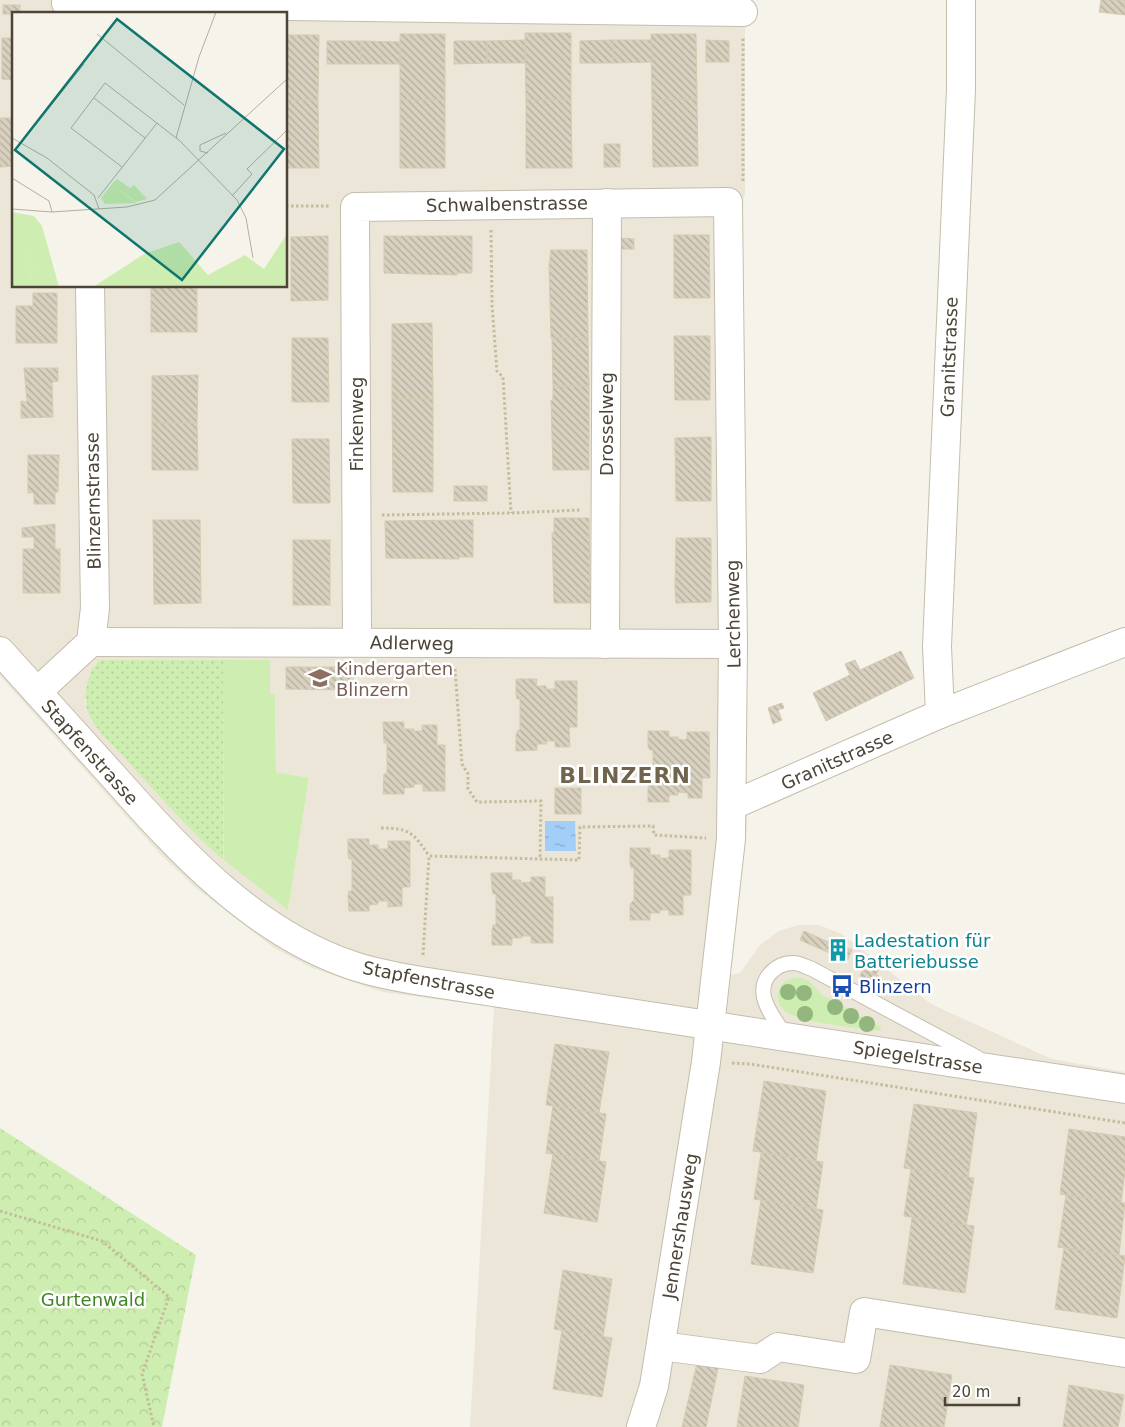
<svg xmlns="http://www.w3.org/2000/svg" width="1125" height="1427" viewBox="0 0 1125 1427" font-family="'DejaVu Sans',sans-serif">
<defs>
<pattern id="forest-crowns" width="20" height="18" patternUnits="userSpaceOnUse" patternTransform="scale(1.25)"><rect width="20" height="18" fill="#cdeeb0"/><path d="M2 6a3 3 0 1 1 6 0M12 15a3 3 0 1 1 6 0" fill="none" stroke="#b2cd98"/></pattern>
<pattern id="park-dots" width="8" height="8" patternUnits="userSpaceOnUse" patternTransform="scale(1.25)"><rect width="8" height="8" fill="#cdeeb0"/><path d="M2 2h.1M6 6h.1" fill="none" stroke="#b2cd98" stroke-width="1.8" stroke-linecap="round"/></pattern>
<pattern id="water-ripples" width="26" height="14" patternUnits="userSpaceOnUse" patternTransform="scale(1.25)"><rect width="26" height="14" fill="#a3cef7"/><path d="M2 4q2-2 4 0t4 0M15 11q2-2 4 0t4 0" fill="none" stroke="#87a9c9"/></pattern>
<pattern id="building-back-hatch" width="6" height="6" patternUnits="userSpaceOnUse" patternTransform="scale(1.25)"><rect width="6" height="6" fill="#d9d1bf"/><path d="M-1 5l2 2M0 0l6 6M5-1l2 2" fill="none" stroke="#b2ab9c"/></pattern>
</defs>
<rect width="100%" height="100%" fill="#f6f4ea"/>
<path fill="#ebe6d8" fill-rule="evenodd" d="M0,0H745V194L739,209L747,827L728,976L740,973L760,945L779,931L798,925H819L842,934L931,1004L1052,1059L1125,1072V1427H470L494,1007L382,992L312,968L274,948L196,888L161,855L0,676ZM14,14H286V286H14ZM101,660H223L221,858L154,790L93,720L85,703L86,697L94,665ZM223,660L270,693L275,694L276,772L309,778L288,910Z"/>
<g fill="#cdeeb0">
<path d="M223,660H270V693L275,694L276,772L309,778L288,910L224,860Z"/>
<path d="M798,977L808,980L822,995L881,1027L880,1031C860,1028 799,1023 785,1011C777,1005 776,994 781,986C785,980 791,978 798,977Z"/>
</g>
<path fill="url(#forest-crowns)" d="M0,1128L196,1255L162,1427H0Z"/>
<path fill="url(#park-dots)" d="M101,660H223V860C188,828 156,793 124,757C112,744 95,730 88,712C83,699 87,667 101,660Z"/>
<path fill="url(#water-ripples)" d="M545,821H575L576,851H545Z"/>
<g fill="url(#building-back-hatch)" stroke="#d5cab1">
<path d="M1101,0H1125V15L1099,12Z"/>
<rect x="3" y="5" width="17" height="9"/>
<path d="M525,33H571V100H526Z"/>
<rect x="400" y="34" width="45" height="66"/>
<path d="M651,34H696L697,99L652,100Z"/>
<path d="M286,35H319L318,100H286Z"/>
<path d="M2,38H14V80L2,79Z"/>
<path d="M525,40V63H487V41Z"/>
<path d="M613,40H651L652,62L613,63Z"/>
<path d="M613,40V63H580V41Z"/>
<path d="M706,40L729,41V62H706Z"/>
<rect x="327" y="41" width="34" height="23"/>
<path d="M361,41L400,42V64H361Z"/>
<path d="M454,41H487V63L454,64Z"/>
<path d="M697,99L698,166L653,167L652,100Z"/>
<path d="M286,100H318L319,168H286Z"/>
<rect x="400" y="100" width="45" height="68"/>
<path d="M526,100H571L572,168H526Z"/>
<path d="M0,118H14V166L0,167Z"/>
<rect x="604" y="144" width="16" height="23"/>
<path d="M674,235H709L710,298H674Z"/>
<path d="M328,236V300L291,301V237Z"/>
<path d="M384,236H472V273H457V275L384,273Z"/>
<path d="M613,238L634,239V249H613Z"/>
<path d="M551,250H587L588,338H551L549,265Z"/>
<rect x="151" y="286" width="46" height="46"/>
<path d="M33,293H57V343H16V306H33Z"/>
<path d="M432,323L433,399H392V324Z"/>
<path d="M674,336H710V400H675Z"/>
<path d="M292,338H328L329,402H292Z"/>
<path d="M552,338H588L589,386H553Z"/>
<path d="M24,368H58V381L52,382L53,417L21,418V401L27,402Z"/>
<path d="M198,375L197,423H152V376Z"/>
<path d="M553,386H589V470H553L551,400H553Z"/>
<path d="M392,399H433V492H393Z"/>
<path d="M152,423H197L198,470H152Z"/>
<path d="M711,437V501H676L675,438Z"/>
<path d="M292,439H329L330,503H293Z"/>
<path d="M28,455H59L58,492H55V504H34V493H28Z"/>
<rect x="454" y="486" width="33" height="15"/>
<path d="M554,518H589L590,603H554L552,533H554Z"/>
<path d="M153,520H200L201,603L154,604Z"/>
<path d="M473,520V557H459V559L386,558L385,521Z"/>
<path d="M55,524V549H60V593H23V549H34V537H22V528Z"/>
<path d="M676,538H711V602L676,603L675,588Z"/>
<rect x="293" y="540" width="37" height="65"/>
<path d="M901,651L914,678L826,721L813,693L850,675L845,664L855,660L860,670Z"/>
<path d="M286,667H353V690L286,689Z"/>
<path d="M516,679H537L536,686H546V689H555V681H577V727H569L570,747H555V741H546L547,744H537V750L516,751V735L518,730H520V699H517L516,694Z"/>
<path d="M782,703L784,708L778,710L782,720L773,724L768,708Z"/>
<path d="M383,722H404V729H414L413,731H422V725H437V745H445V791H423V784H414V787L404,788V794H383L384,774H387V743H384Z"/>
<path d="M648,731H669V737H678V739L683,740L687,739V732H709L710,778H702V798H688V793L678,792V795H669V802H648V787L650,783L653,782V750H650L648,746Z"/>
<rect x="555" y="788" width="26" height="26"/>
<path d="M348,839H369V845H378V849H388V841H410V887H402V906L388,907V901H378V904L369,905V911H349L348,896L349,891H352V859H349L348,855Z"/>
<path d="M630,848H650V855H660V858H669V850H691V895H683V915H669V910H660V913H650V920H630V904L634,900V868H631L630,863Z"/>
<path d="M491,873H512V880H521V883L531,882V877H545V897H553V943H531V936H521L522,938H512V945H492V930L493,925H496V894H493L492,889Z"/>
<path d="M804,931L828,942L825,951L800,940Z"/>
<path d="M829,940L852,950L847,961L825,951Z"/>
<path d="M876,964L880,966L876,975L872,972Z"/>
<path d="M863,969L879,976L876,984L860,976Z"/>
<path d="M555,1044L609,1052L599,1113L546,1105Z"/>
<path d="M764,1081L826,1091L816,1161L753,1151Z"/>
<path d="M914,1104L977,1113L968,1178L904,1168Z"/>
<path d="M553,1106L606,1114L599,1161L546,1153Z"/>
<path d="M1069,1129L1125,1137V1171L1121,1203L1060,1194Z"/>
<path d="M761,1153L823,1162L816,1209L754,1199Z"/>
<path d="M553,1154L606,1162L597,1222L544,1213Z"/>
<path d="M911,1169L974,1178L966,1226L904,1216Z"/>
<path d="M1066,1195L1125,1203L1119,1255L1058,1247Z"/>
<path d="M761,1200L823,1210L813,1273L751,1264Z"/>
<path d="M912,1218L974,1226L965,1293L903,1284Z"/>
<path d="M1064,1248L1125,1256L1117,1318L1055,1309Z"/>
<path d="M563,1270L612,1279L603,1337L554,1329Z"/>
<path d="M562,1330L612,1338L602,1397L553,1389Z"/>
<path d="M698,1359L719,1363L706,1427H682Z"/>
<path d="M890,1365L952,1375L944,1427H880Z"/>
<path d="M745,1376L804,1385L798,1427H737Z"/>
<path d="M1069,1385L1124,1395L1118,1427H1063Z"/>
</g>
<g fill="none" stroke-linecap="round" stroke-linejoin="round">
<defs>
<path id="lane" d="M786,1036C778,1024 767,1011 764,997C760,979 775,963 793,963C800,963 806,967 812,969L978,1058"/>
<g id="street">
<path d="M66,3L743,12"/>
<path d="M91,642L733,644"/>
<path d="M357,642L355,207L728,202L733,644L731,839L706,1062L654,1386L641,1427"/>
<path d="M605,644L607,203"/>
<path d="M0,651C38,693 76,735 114,777C180,852 254,932 351,965C374,973 397,977 421,981L1125,1089"/>
<path d="M37,692L91,642L95,608L90,286"/>
<path d="M940,714L937,646L961,89V0"/>
<path d="M733,805L940,714L1125,642"/>
<path d="M661,1346L760,1359L778,1347L856,1359L864,1312L1125,1353"/>
</g>
</defs>
<use href="#lane" stroke="#c3bdac" stroke-width="16"/>
<use href="#street" stroke="#c3bdac" stroke-width="30"/>
<g stroke="#c6bb9c" stroke-width="3" stroke-dasharray="2.5 2.5" stroke-linecap="butt">
<path d="M743,181V38"/>
<path d="M286,206H329"/>
<path d="M491,230L492,305L497,371L503,377L511,513"/>
<path d="M382,515L511,513L580,510"/>
<path d="M455,669L462,764L468,774V789L477,802L541,801L540,859"/>
<path d="M381,828C409,828 413,832 429,856"/>
<path d="M423,955L429,856L579,860L580,827L653,826L654,835L706,838"/>
<path d="M732,1063L750,1064L1125,1123"/>
<path d="M0,1211L102,1241L169,1297L142,1374L154,1427"/>
</g>
<use href="#lane" stroke="#fff" stroke-width="14"/>
<use href="#street" stroke="#fff" stroke-width="28"/>
</g>
<g fill="#92b67d">
<circle cx="788" cy="992" r="8"/>
<circle cx="804" cy="993" r="8"/>
<circle cx="835" cy="1007" r="8"/>
<circle cx="805" cy="1014" r="8"/>
<circle cx="851" cy="1016" r="8"/>
<circle cx="867" cy="1024" r="8"/>
</g>
<defs>
<symbol id="school-bare" viewBox="-9 -9 18 18"><path d="M0-5L7-2L0 1L-7-2ZM-4 1L0 2.5L4 1V4Q0 6-4 4Z" fill="#8d6e63" stroke="#fff" stroke-width="2.5" paint-order="stroke"/></symbol>
<symbol id="building-bare" viewBox="-9 -9 18 18"><path d="M-4-6H4V6H1V3H-1V6H-4ZM-2.5-4.3h1.7v1.8h-1.7ZM.8-4.3h1.7v1.8H.8ZM-2.5-1h1.7V.8h-1.7ZM.8-1h1.7V.8H.8Z" fill="#0f9aa8" stroke="#fff" stroke-width="2.5" paint-order="stroke"/></symbol>
<symbol id="bus-bare" viewBox="-9 -9 18 18"><path d="M-5-6H5V4H4V6H2V4H-2V6H-4V4H-5ZM-3.5-4V0h7V-4ZM-3.5 1.2v1.5H-2V1.2ZM2 1.2v1.5H3.5V1.2Z" fill="#1a4fb4" stroke="#fff" stroke-width="2.5" paint-order="stroke"/></symbol>
</defs>
<g fill-rule="evenodd">
<use href="#school-bare" x="304" y="662" width="32" height="32"/>
<use href="#building-bare" x="822" y="934" width="32" height="32"/>
<use href="#bus-bare" x="826" y="970" width="32" height="32"/>
</g>
<g text-anchor="middle" dominant-baseline="central" stroke-width="5" stroke-linejoin="round" paint-order="stroke">
<g font-size="18" fill="#4c4537" stroke="#fff">
<text transform="translate(507 204) rotate(-1)">Schwalbenstrasse</text>
<text transform="translate(949 357) rotate(-88)">Granitstrasse</text>
<text transform="translate(356 424) rotate(-90)">Finkenweg</text>
<text transform="translate(606 424) rotate(-90)">Drosselweg</text>
<text transform="translate(93 501) rotate(-91)">Blinzernstrasse</text>
<text transform="translate(733 614) rotate(-91)">Lerchenweg</text>
<text transform="translate(412 643) rotate(1)">Adlerweg</text>
<text transform="translate(90 752) rotate(48)">Stapfenstrasse</text>
<text transform="translate(837 760) rotate(-24)">Granitstrasse</text>
<text transform="translate(429 980) rotate(11)">Stapfenstrasse</text>
<text transform="translate(918 1057) rotate(9)">Spiegelstrasse</text>
<text transform="translate(680 1226) rotate(-81)">Jennershausweg</text>
</g>
<g font-size="18" fill="#785e54" stroke="#fff" text-anchor="start">
<text x="336" y="668">Kindergarten<tspan x="336" dy="21">Blinzern</tspan></text>
</g>
<g font-size="18" fill="#0d838f" stroke="#fff" text-anchor="start">
<text x="854" y="940">Ladestation für<tspan x="854" dy="21">Batteriebusse</tspan></text>
</g>
<g font-size="18" fill="#164399" stroke="#fff" text-anchor="start">
<text x="859" y="986">Blinzern</text>
</g>
<g font-size="18" fill="#418424" stroke="#fff">
<text x="93" y="1299">Gurtenwald</text>
</g>
<g font-size="22" font-weight="bold" letter-spacing="1" fill="#6f644d" stroke="#fff">
<text x="625" y="775">BLINZERN</text>
</g>
</g>
<g transform="translate(12 12)">
<rect width="275" height="275" fill="#f6f4ea"/>
<path d="M105,167L118,176L122,173L135,187L124,190L100,172ZM0,200L22,204L30,214L47,275H23L17,261L27,256L17,246L1,215Z" fill="#cdeeb0"/>
<path d="M275,222V275H81L132,242L167,230L196,263L233,243L252,257Z" fill="#cdeeb0"/>
<path d="M0,207L17,246L23,244L27,256L17,261L23,275H0Z" fill="#cdeeb0"/>
<path d="M100,172L124,191L93,192L89,186Z" fill="#cdeeb0"/>
<path fill="none" stroke="#b2aea2" stroke-width="1" d="M85,22L172,93M82,86L133,126M0,126L35,146L82,183L87,197M164,126L187,45L204,0M9,131L72,52M196,141L188,139V133L214,121M110,155L59,116L93,71L168,129L225,188L234,206L241,246M0,166L37,189L40,200M220,184L240,162L235,157L275,118M86,186L145,111M0,197L40,200L115,195L143,188L275,67"/>
<path fill="#0f766e" fill-opacity="0.15" stroke="#0f766e" stroke-width="2.5" d="M105,7L272,137L170,268L3,138Z"/>
<rect width="275" height="275" fill="none" stroke="#4c4537" stroke-width="2.5"/>
</g>
<path d="M945 1397v8h74v-8" fill="none" stroke="#4c4537" stroke-width="2.5"/>
<text x="952" y="1397" font-size="15" fill="#4c4537" stroke="#ffffff" stroke-width="4" paint-order="stroke">20 m</text>
</svg>
